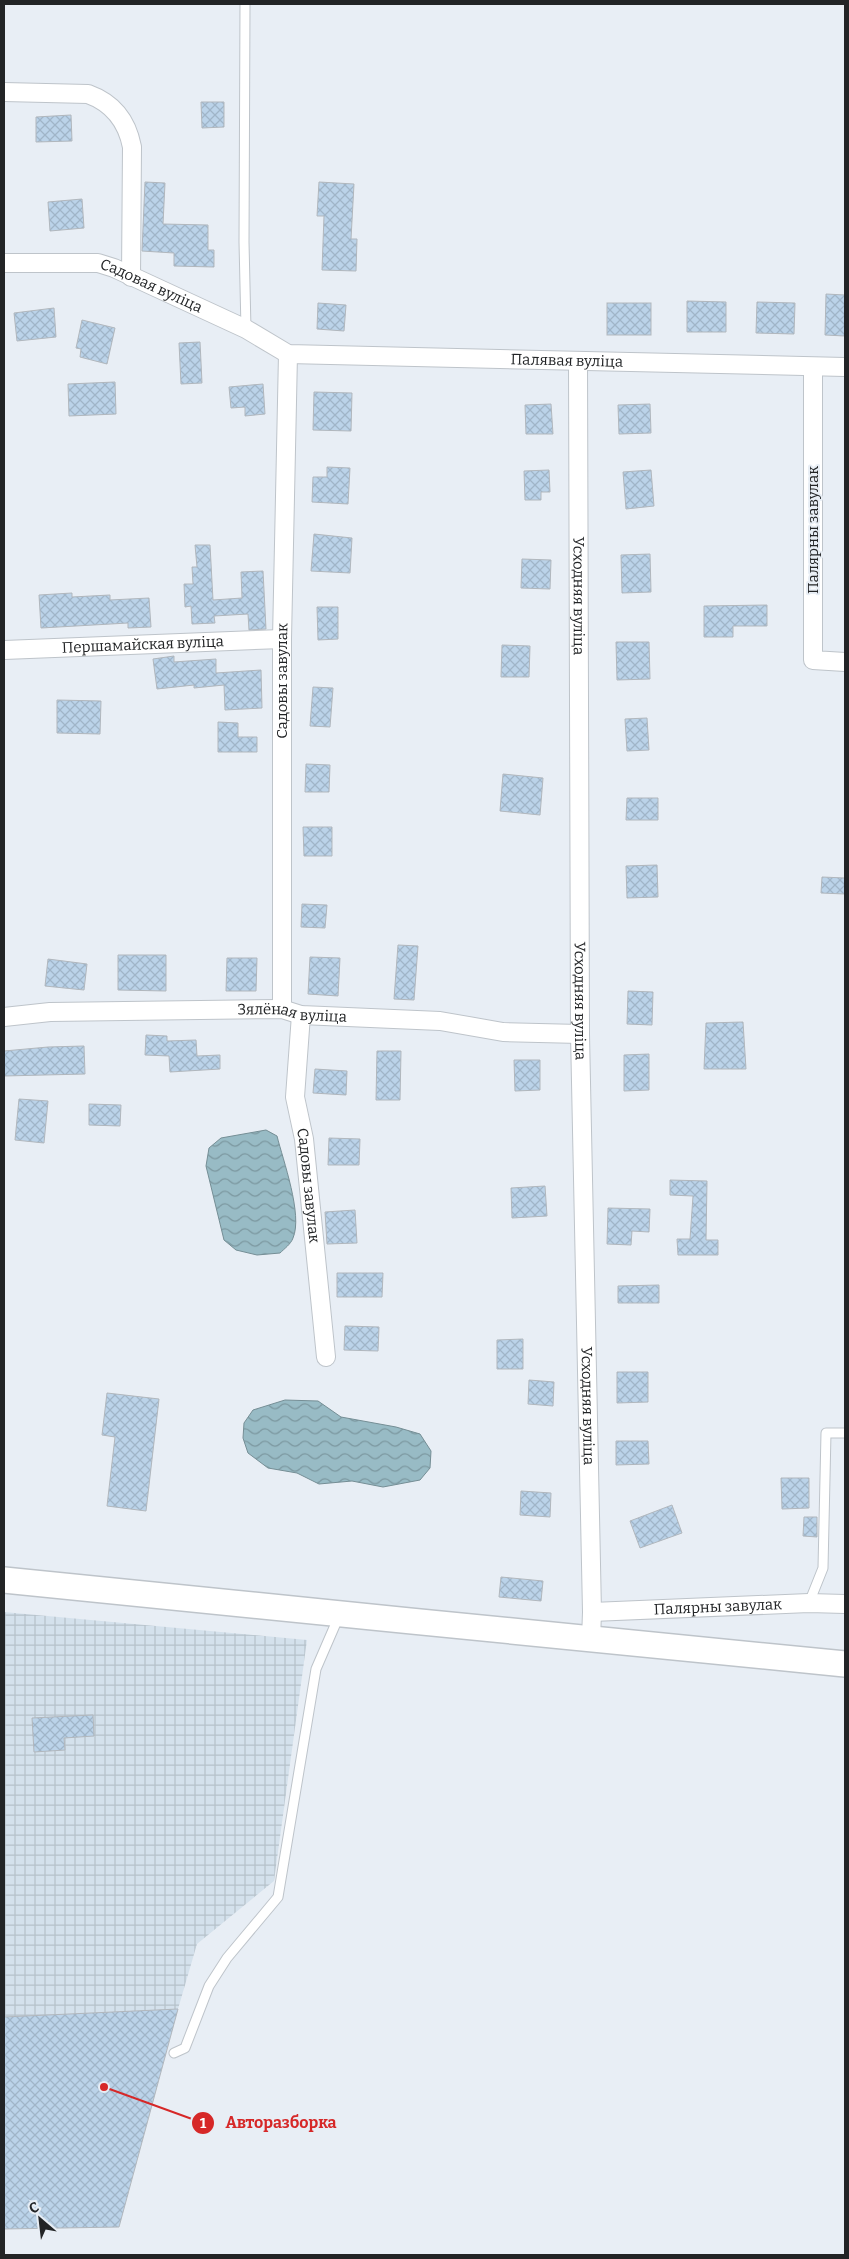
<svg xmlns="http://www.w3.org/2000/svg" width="849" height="2259" viewBox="0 0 849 2259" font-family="Bitter,serif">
<defs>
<pattern id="industrial-grid" width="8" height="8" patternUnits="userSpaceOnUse" patternTransform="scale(1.25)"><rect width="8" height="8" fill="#d4e1ec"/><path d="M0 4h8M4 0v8" fill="none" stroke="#b6c1ca"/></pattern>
<pattern id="water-waves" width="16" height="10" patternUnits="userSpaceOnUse" patternTransform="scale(1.25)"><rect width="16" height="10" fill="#98bbc5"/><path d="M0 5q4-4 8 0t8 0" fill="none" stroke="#7c98a0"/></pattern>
<pattern id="building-cross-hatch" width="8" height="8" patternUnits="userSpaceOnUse" patternTransform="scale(1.25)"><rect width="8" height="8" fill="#bbd3e9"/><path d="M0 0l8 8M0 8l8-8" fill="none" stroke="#a0b5c8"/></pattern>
</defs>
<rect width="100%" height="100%" fill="#e8eef5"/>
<path fill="url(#industrial-grid)" d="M4,1612L307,1640L274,1881L197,1944L178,2009L4,2017Z"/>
<g fill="url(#water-waves)" stroke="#758e95">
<path d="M266,1130L277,1136C283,1160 303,1215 293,1238C291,1244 284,1249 280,1253L257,1255L236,1250L224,1240L206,1166L209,1148L221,1138Z"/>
<path d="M285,1400L318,1401L341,1417L396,1427L420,1434L431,1451L430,1468L420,1480L383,1487L352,1481L319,1484L297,1473L268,1468L248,1453L243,1438L244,1423L253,1410Z"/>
</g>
<g fill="url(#building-cross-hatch)" stroke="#b1b7bd">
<path d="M201,102H224V127L202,128Z"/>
<path d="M71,115L72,141L36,142V117Z"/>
<path d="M145,182L165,183L163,224L208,225V250H214V267L174,266V253L142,251Z"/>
<path d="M319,182L354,184L351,239H357L356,271L322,270L324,216H317Z"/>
<path d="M82,199L84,228L50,231L48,202Z"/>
<path d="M826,294L845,295V336L825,335Z"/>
<path d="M687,301L726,302V332H687Z"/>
<path d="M757,302L795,303L794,334L756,333Z"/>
<path d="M318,303L346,305L344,331L317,329Z"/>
<rect x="607" y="303" width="44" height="32"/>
<path d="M54,308L56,337L17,341L14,313Z"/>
<path d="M82,320L115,328L107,364L80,357L81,349L76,348Z"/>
<path d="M200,342L202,383L181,384L179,343Z"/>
<path d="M115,382L116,414L69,416L68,384Z"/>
<path d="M263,384L265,414L245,416V407L231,408L229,387Z"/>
<path d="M314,392L352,393L351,431L313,430Z"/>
<path d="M551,404L553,434H526L525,405Z"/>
<path d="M650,404L651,433L619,434L618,405Z"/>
<path d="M327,467L350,468L348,504L312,502L313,477H327Z"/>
<path d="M549,470L550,492H541V500H525L524,471Z"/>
<path d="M651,470L654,506L626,509L623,472Z"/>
<path d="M314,534L352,538L350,573L311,571Z"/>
<path d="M195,545H210L213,600L242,598L241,572L263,571L266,629L249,630L248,614L214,616L215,623L192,624L191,606L185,607L184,584H193L192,567H197Z"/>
<path d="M650,554L651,592L622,593L621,555Z"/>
<path d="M522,559L551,560L550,589L521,588Z"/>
<path d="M72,593V597L110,595V600L149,598L151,627L128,628V623L41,628L39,595Z"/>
<path d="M767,605V626H733V637H704V606Z"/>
<path d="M317,607H338V639L318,640Z"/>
<path d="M616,642H649L650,679L617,680Z"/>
<path d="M502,645L530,646L529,677H501Z"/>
<path d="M174,656V662L216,659V673L261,670L262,708L225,710L224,685L194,688V685L157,689L153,659Z"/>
<path d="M313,687L333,688L330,727L310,726Z"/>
<path d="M57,700L101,701L100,734L57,733Z"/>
<path d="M647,718L649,750L627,751L625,719Z"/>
<path d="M218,722L238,723V737H257V752H218Z"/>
<path d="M306,764L330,765L329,792H305Z"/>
<path d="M503,774L543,778L540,815L500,811Z"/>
<path d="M627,798H658V820H626Z"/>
<path d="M303,827H332V856H304Z"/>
<path d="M657,865L658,897L627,898L626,866Z"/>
<path d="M822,877L845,878V894L821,893Z"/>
<path d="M302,904L327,905L325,928L301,927Z"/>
<path d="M398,945L418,946L414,1000L394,999Z"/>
<path d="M118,955H166V991L118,990Z"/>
<path d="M310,957L340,958L338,996L308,994Z"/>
<path d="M227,958H257L256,991H226Z"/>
<path d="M48,959L87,964L84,990L45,986Z"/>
<path d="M628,991L653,992L652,1025L627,1024Z"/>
<path d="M743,1022L746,1069H704L706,1023Z"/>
<path d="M146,1035L167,1036V1041L196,1040L197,1056L220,1055V1069L170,1072L169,1056L145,1055Z"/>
<path d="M84,1046L85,1074L4,1076V1051L48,1047Z"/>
<path d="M377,1051H401L400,1100H376Z"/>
<path d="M649,1054V1090L624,1091V1055Z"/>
<path d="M514,1060H540V1090L515,1091Z"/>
<path d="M315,1069L347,1071L346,1095L313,1093Z"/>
<path d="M19,1099L48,1101L44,1143L15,1140Z"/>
<path d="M89,1104L121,1105L120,1126L89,1125Z"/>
<path d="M329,1138L360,1139L359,1165H328Z"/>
<path d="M670,1180L707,1181L706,1240H718V1255H678L677,1239H690L693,1196L670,1195Z"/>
<path d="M545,1186L547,1216L512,1218L511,1188Z"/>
<path d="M608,1208L650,1209L649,1232L632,1231L631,1245L607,1244Z"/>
<path d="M355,1210L357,1243L327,1244L325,1212Z"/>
<path d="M337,1273H383L382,1297H337Z"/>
<path d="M659,1285V1303H618V1286Z"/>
<path d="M345,1326L379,1327L378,1351L344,1350Z"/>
<path d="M523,1339V1369H497V1340Z"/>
<path d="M617,1372H648V1402L617,1403Z"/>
<path d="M529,1380L554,1382L553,1406L528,1404Z"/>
<path d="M107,1393L159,1399L146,1511L107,1506L115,1437L102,1435Z"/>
<path d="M616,1441H648L649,1464L616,1465Z"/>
<path d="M781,1478H809V1508L782,1509Z"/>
<path d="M521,1491L551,1493L550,1517L520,1515Z"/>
<path d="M672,1505L682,1533L640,1548L630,1521Z"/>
<path d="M804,1517H817V1537L803,1536Z"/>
<path d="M501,1577L543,1581L541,1601L499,1597Z"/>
<path d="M93,1715L94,1736L64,1738L65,1750L34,1752L32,1718Z"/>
<path d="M178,2009L119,2227L4,2229V2017Z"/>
</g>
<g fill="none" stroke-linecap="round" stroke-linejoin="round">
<defs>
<g id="lane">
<path d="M245,4L244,242L246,329"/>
<path d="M809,1603L823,1568L826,1433H845"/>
<path d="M174,2053L185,2048L209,1986L227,1958L278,1897L316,1669L339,1616"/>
</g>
<g id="street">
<path d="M4,92L88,94C113,103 127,121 132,147L131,277"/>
<path id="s1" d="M4,263H98L114,268L246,329L288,354L845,367"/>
<path id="s2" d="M578,361L580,1034L592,1612L591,1640"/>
<path d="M813,367V660L845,662"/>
<path id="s3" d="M4,650L282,639"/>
<path id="s4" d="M282,1009V639L288,354"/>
<path id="s5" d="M301,1015L295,1097L304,1139L326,1357"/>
<path id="s6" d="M4,1017L50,1012L282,1009L301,1015L440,1021L503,1032L580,1034"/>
<path id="s7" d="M592,1612L809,1603L845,1604"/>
</g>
<path id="secondary" d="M4,1580C284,1607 565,1638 845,1664"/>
</defs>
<use href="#lane" stroke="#bec4ca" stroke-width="11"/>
<use href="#street" stroke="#bec4ca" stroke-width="20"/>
<use href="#secondary" stroke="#bec4ca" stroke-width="28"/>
<use href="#lane" stroke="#fff" stroke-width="9"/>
<use href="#street" stroke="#fff" stroke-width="18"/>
<use href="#secondary" stroke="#fff" stroke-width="25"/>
</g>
<g text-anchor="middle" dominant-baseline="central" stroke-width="4" stroke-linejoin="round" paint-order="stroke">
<g font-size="15" fill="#222426" stroke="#e8eef5">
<text stroke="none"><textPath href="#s1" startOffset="152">Садовая вуліца</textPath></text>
<text stroke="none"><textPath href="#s1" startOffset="584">Палявая вуліца</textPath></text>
<text transform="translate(813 530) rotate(-90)">Палярны завулак</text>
<text stroke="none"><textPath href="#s2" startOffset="235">Усходняя вуліца</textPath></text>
<text stroke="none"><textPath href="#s3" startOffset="139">Першамайская вуліца</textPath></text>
<text stroke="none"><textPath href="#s4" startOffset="328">Садовы завулак</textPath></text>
<text stroke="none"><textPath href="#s2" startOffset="640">Усходняя вуліца</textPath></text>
<text stroke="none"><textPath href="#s6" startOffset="289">Зялёная вуліца</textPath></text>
<text stroke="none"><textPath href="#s5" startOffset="172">Садовы завулак</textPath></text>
<text stroke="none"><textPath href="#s2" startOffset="1045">Усходняя вуліца</textPath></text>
<text stroke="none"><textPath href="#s7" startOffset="126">Палярны завулак</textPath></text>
</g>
</g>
<path fill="none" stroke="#d62828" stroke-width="2" d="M104 2087L203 2123"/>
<g fill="#d62828" stroke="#e8eef5" stroke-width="2">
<circle cx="104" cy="2087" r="5"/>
<circle cx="203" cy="2123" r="12"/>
</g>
<g font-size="15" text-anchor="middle" font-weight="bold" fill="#fff">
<text x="203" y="2128">1</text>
</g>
<g font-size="16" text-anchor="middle" font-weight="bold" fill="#d62828" stroke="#e8eef5" stroke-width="4" stroke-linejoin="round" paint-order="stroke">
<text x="281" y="2128">Авторазборка</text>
</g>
<rect width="849" height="2259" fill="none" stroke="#222426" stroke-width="10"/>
<g transform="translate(40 2219) rotate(332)" stroke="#e8eef5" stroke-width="4" paint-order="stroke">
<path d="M0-4L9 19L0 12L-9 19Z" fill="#222426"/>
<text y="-8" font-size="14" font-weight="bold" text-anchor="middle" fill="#222426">С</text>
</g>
</svg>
